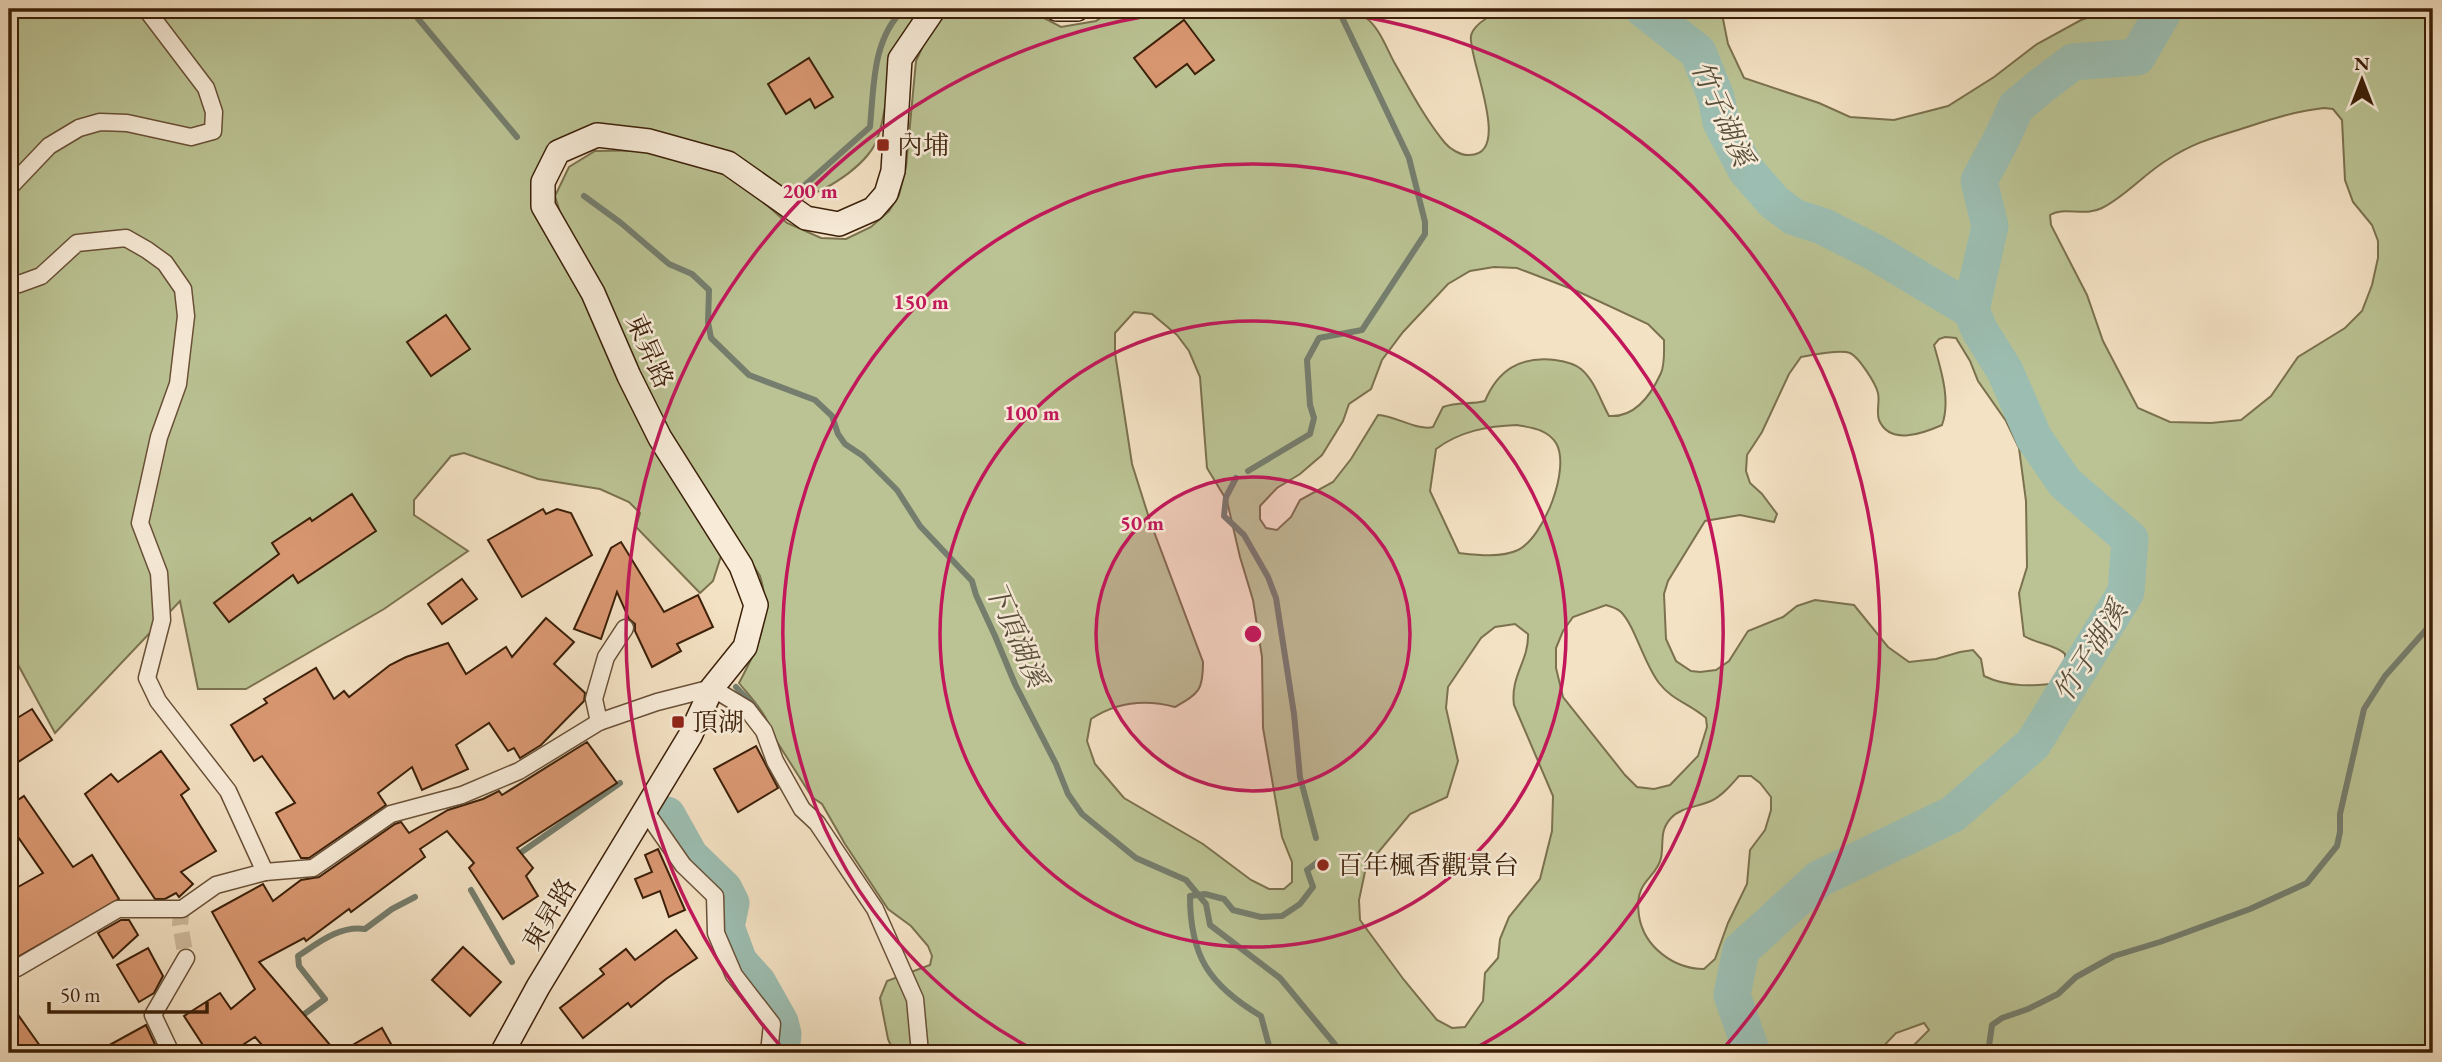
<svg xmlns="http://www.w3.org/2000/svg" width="2442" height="1062" viewBox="0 0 2442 1062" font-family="'EB Garamond','Noto Serif TC',serif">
<rect width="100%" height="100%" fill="#f4e2c4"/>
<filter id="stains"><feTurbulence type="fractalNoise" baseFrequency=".00286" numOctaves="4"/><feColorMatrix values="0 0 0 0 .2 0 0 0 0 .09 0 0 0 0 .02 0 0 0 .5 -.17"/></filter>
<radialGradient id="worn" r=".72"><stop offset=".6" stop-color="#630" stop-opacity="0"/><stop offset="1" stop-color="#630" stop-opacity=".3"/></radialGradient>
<g fill="#bbc394" stroke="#7b714e" stroke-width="2" fill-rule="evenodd">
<path d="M9,9H923C912,36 896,65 888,94C883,111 883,130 874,146C861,169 815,201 789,197L618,131L538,170L722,553L713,581L700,593L636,527L640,513L629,502L600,489L538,479L464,453L451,456L414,500V515L468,551L384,609L246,689H198L180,601L55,733L9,648Z"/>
<path d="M947,9H1027L1061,27L1096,21L1114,9H1340C1348,11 1358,13 1365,17C1379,27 1386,47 1394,62C1409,88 1425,119 1445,143C1450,149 1460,155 1468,155C1515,157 1467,56 1471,36C1472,30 1479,23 1484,20C1488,17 1492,12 1497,10C1509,4 1542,9 1554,14L1563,9H1721L1728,44L1744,78L1819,103L1850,117L1894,120L1948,106L1994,77L2037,44L2081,20L2112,9H2433V1053H1906L1929,1030L1924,1023L1896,1033L1877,1053H894L888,1039L880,998L887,981L930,965L932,956L928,946L911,926L888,909L845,844L822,804L812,797L772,734C768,715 751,698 739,683C758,647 773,618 760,576L655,408L560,212L555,196L569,167L595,151L661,150L739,180L787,223L821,238L846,239L871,227L889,211L899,195L906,167L916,61L934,22ZM2324,108L2333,109L2342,120L2345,180L2353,202L2372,225L2378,241V258L2372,285L2362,311L2345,328L2298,357L2271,396L2241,420L2211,423L2170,422L2138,408L2103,341L2087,295L2051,225L2050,215C2063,206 2085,217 2102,208C2126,196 2144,174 2167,160C2193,143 2212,138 2241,129C2269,120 2295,111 2324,108ZM1494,267L1517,268L1577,291L1648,324L1664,340C1664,350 1665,364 1661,373C1651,395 1635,418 1609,416C1600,400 1595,381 1581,369C1575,364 1562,361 1555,360C1520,356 1498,370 1485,401C1470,405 1458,401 1443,407L1433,427C1417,431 1396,416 1378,415L1351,459L1333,482L1300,500L1291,517L1277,530L1266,528L1260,519V506L1277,488L1300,474L1322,455L1343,421L1349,404L1371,389L1382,360L1403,332L1448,284L1470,271ZM1134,312L1152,314L1177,335L1189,351L1200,377L1207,468L1227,501L1240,557L1253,600L1262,657L1263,728L1282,837L1292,862V882L1284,889H1269L1251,880L1203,844L1124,798L1095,764L1087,741L1091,719C1117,702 1145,699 1175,707C1199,693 1203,691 1203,662L1150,521L1132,464L1115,353V333ZM1945,337L1956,338L1970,361L1978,381L2006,421L2019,448L2026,501L2027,567L2019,593L2024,636C2037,644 2057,645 2065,654V670L2060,683C2034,686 2009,688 1984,676L1981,659L1973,650L1960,652L1936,659L1909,662L1888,647L1854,605L1815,600L1797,606L1783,617L1748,631L1729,661L1716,670L1700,672L1691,671L1676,661L1666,639L1664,594L1668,581L1705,521L1740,515L1774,522L1777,514L1762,494L1750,483L1746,471L1747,455L1762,432L1789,374L1801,357C1813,355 1839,349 1850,353C1859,357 1876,384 1878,393C1880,402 1876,412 1879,420C1890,446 1924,433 1942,425C1951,400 1941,370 1934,345L1939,339ZM1517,425C1532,428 1547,429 1556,443C1571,468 1544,537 1518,550C1501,558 1477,555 1459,553L1430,491L1436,449C1460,431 1488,426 1517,425ZM1606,605C1612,607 1617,608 1621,612C1635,626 1644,664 1659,683C1672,700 1690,704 1706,718L1707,727L1698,756L1670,785L1654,789L1637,787L1625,775L1563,697L1556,668V648L1563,631L1573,617ZM1515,624L1528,634C1529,661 1510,676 1514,705L1553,796L1552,831L1540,879L1509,917L1500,939L1498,958L1485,973L1483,1001L1465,1027L1452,1028L1437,1020L1404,980L1360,920L1359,900L1366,867L1410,814L1447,797L1458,761L1446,708L1448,687L1481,638L1495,627ZM1739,776H1751L1760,783L1771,797V810L1765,830L1750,850L1747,884L1728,923L1715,959L1704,969C1674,969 1644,947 1639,916C1638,907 1637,899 1641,890C1646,878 1658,872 1661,858C1664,843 1659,831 1671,818C1681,807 1698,807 1711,801C1722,796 1731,785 1739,776Z"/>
</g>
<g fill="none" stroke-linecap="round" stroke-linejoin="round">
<g stroke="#757e6e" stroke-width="6">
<path d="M401,9L415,15L517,137"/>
<path d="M797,192L870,127C874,86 872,39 904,9"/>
<path d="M584,196L621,223L669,264L692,274L709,290L708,322L711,338L749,375L815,400L832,416L838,434L845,444L863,456L897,490L920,526L972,581L976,595L995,636L1015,684L1056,764L1068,794L1082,814L1136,858L1186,880L1206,904L1210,925L1280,978L1342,1053"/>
<path d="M1248,471L1310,434L1314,418L1310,405L1307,360L1319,338L1362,330L1425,234V222L1409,158L1338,9"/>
<path d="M1236,478L1226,497L1224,516L1244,535L1268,577L1276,598L1294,714L1300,777L1316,838"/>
<path d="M736,687L756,708"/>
<path d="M516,856L620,783"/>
<path d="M471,890L512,962"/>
<path d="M299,1018L325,999L299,966L298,956C318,943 340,925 365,929L392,909L415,897"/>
<path d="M1271,1053L1261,1016C1209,985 1190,956 1190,896L1205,894L1224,899L1233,910L1261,917L1282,916L1300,904L1313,887L1307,870L1318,862"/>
<path d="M1988,1053L1992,1025L2002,1018L2028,1009L2058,994L2076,977L2114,956L2160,942L2250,909L2307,883L2337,846L2340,832V814L2364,709L2385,676L2433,622"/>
</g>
<g stroke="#9cbeb2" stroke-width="37">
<path d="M1643,9L1698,52L1716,97L1721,122L1746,170L1774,202L1794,217L1822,226L1874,252L1971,310L1980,331L2005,371L2034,438L2065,483L2130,539L2126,592L2033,744L1953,814L1819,879L1741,950L1732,995L1752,1053"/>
<path d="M1971,310L1990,226L1979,181L2002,138L2016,107L2041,86L2073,62L2137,57L2165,9"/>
<path d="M667,815L690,856L724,889L731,903L726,927L739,962L758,983L780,1022L783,1034L781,1053"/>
</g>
</g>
<g fill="#da9872" stroke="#3b1f08" stroke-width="2">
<path d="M1184,20L1214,60L1195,74L1187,64L1156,87L1134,58Z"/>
<path d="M809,58L833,97L815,108L810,99L786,114L768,84Z"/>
<path d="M446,315L470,349L431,376L407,342Z"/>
<path d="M352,494L376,531L298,583L293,575L229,622L214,603L279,554L272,543L310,518L312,521Z"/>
<path d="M543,509L546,514L557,509L571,513L592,555L522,597L488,540Z"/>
<path d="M621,542L664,612L698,595L713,627L677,644L681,651L652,667L635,631V624L629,619L617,592L601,639L574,629L611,548Z"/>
<path d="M462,579L477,599L442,624L428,604Z"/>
<path d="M546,618L574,642L554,664L585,693L584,701L541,745L520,758L514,748L508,751L489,723L456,745L468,769L422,790L412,767L378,793L386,805L309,858H301L276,813L295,803L262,756L254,761L231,725L267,703L264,699L316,668L334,699L344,691L349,697L390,665L406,657L448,643L466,674L506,647L512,657Z"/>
<path d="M32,709L52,740L18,762L9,748V723Z"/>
<path d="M587,742L617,783L517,848L533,868L526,876L538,896L503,919L469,868L474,863L447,831L420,849L425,857L351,912L349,909L306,941L304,938L259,962L337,1053H269L255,1037L230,1053H208L184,1016L220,993L231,1009L255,989L212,912L263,884L273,901L301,880L319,877L395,824L401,822L409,833L448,810L483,799L499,791L502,795Z"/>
<path d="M756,746L778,788L738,812L714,769Z"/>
<path d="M161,751L189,789L181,795L216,851L181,872L193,884L179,897L176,893L165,899H155L85,794L111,774L118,782Z"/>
<path d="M24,796L73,867L92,855L119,899L9,962V892L43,873L9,824V806Z"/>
<path d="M658,849L685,910L669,917L660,891L643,898L635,879L652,872L645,855Z"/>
<path d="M121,920H129L138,935L113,958L98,933Z"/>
<path d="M676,930L697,958L666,979L631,1007L628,1003L583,1038L560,1008L604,974L600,969L626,949L635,960Z"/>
<path d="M463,947L501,982L470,1016L432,980Z"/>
<path d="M148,948L163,976L154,993L139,1002L117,965Z"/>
<path d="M9,1002L45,1053H9Z"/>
<path d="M146,1025L159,1053H95Z"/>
<path d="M382,1028L396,1053H339Z"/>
</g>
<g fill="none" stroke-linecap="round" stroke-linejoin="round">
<path stroke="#cfbb9e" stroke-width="16" stroke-dasharray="16 8" stroke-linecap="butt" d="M182,909L180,924L186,958"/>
<defs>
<g id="street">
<path d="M9,188L49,146L79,128L100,122L127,123L191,137L213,131L214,112L206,88L146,9"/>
<path d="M9,279L19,284L41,276L77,243L126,238L147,250L165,263L183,289L186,316L178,384L159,437L140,523L159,573L162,620L147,678L158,701L228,791L265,872"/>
<path d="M599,722L594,699L606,657L625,628"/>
<path d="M644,809L683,865L715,896L716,933L734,975L772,1024L769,1053"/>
<path d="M17,968L118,909H182L216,885L265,872L313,868L391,814L462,795L519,771L599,722L657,702L712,688L747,709L764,731L775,761L802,809L817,823L875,909L915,999L920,1053"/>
<path d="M171,1053L153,1015L186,958"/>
</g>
<g id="secondary">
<path d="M1057,9H1077"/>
<path d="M502,1053L538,987L690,736L712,688L745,647L756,605L741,566L660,438L629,376L593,293L543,206V182L558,152L597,135L649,141L728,163L806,218L839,224L873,209L886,194L893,171L900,59L934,9"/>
</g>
</defs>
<use href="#street" stroke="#695037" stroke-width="19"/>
<use href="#secondary" stroke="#3b1f08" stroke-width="26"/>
<use href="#street" stroke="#f8ecd9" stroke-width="16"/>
<use href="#secondary" stroke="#f8ecd9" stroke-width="23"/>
</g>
<circle cx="1253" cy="634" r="157" fill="#c2185b" fill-opacity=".12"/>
<g fill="none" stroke="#c2185b" stroke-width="3.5">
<circle cx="1253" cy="634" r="157"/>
<circle cx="1253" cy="634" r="313"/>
<path d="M1040 1053A470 470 0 1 1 1466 1053"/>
<path d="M783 1049A627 627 0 0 1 1204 9M1302 9A627 627 0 0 1 1723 1049"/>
</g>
<g fill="#8f2418" stroke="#f8ecd9" stroke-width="2.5">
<rect x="876" y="138" width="14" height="14" rx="3.5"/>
<rect x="671" y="715" width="14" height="14" rx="3.5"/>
<circle cx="1323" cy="865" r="7"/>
</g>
<g text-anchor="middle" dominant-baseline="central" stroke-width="5" stroke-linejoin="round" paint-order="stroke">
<g font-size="26" fill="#3b1f08" stroke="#f8ecd9" text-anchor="start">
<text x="897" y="145">內埔</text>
<text x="692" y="722">頂湖</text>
<text x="1337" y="865">百年楓香觀景台</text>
</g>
<g font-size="26" fill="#3b1f08" stroke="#f8ecd9">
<text transform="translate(650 351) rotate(66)">東昇路</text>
<text transform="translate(549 914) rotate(-59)">東昇路</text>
</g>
<g font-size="28" font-style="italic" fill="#584f3b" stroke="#f8ecd9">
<text transform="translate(1723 113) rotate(66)">竹子湖溪</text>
<text transform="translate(1017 634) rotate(66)">下頂湖溪</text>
<text transform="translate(2090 651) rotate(-58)">竹子湖溪</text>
</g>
</g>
<circle cx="1253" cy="634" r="10" fill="#c2185b" stroke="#f8ecd9" stroke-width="3.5"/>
<g font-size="21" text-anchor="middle" font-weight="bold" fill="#c2185b" stroke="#f8ecd9" stroke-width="5" stroke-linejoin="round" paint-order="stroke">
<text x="810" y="198">200 m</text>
<text x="921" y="309">150 m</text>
<text x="1032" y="420">100 m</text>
<text x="1142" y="530">50 m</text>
</g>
<rect width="2442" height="1062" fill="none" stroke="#f4e2c4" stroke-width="35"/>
<rect x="10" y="10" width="2421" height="1041" fill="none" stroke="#3b1f08" stroke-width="3.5"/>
<rect x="18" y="18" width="2407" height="1027" fill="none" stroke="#3b1f08" stroke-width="2"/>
<g transform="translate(2362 80)" stroke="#f8ecd9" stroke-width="5" paint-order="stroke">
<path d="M0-5L12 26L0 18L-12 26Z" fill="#3b1f08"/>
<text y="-10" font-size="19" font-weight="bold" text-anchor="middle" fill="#3b1f08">N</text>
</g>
<path d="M49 1002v10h158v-10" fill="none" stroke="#3b1f08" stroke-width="3.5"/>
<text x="60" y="1002" font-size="21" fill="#3b1f08" stroke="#f8ecd9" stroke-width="5" paint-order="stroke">50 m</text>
<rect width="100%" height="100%" filter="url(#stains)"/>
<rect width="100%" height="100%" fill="url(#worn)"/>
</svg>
